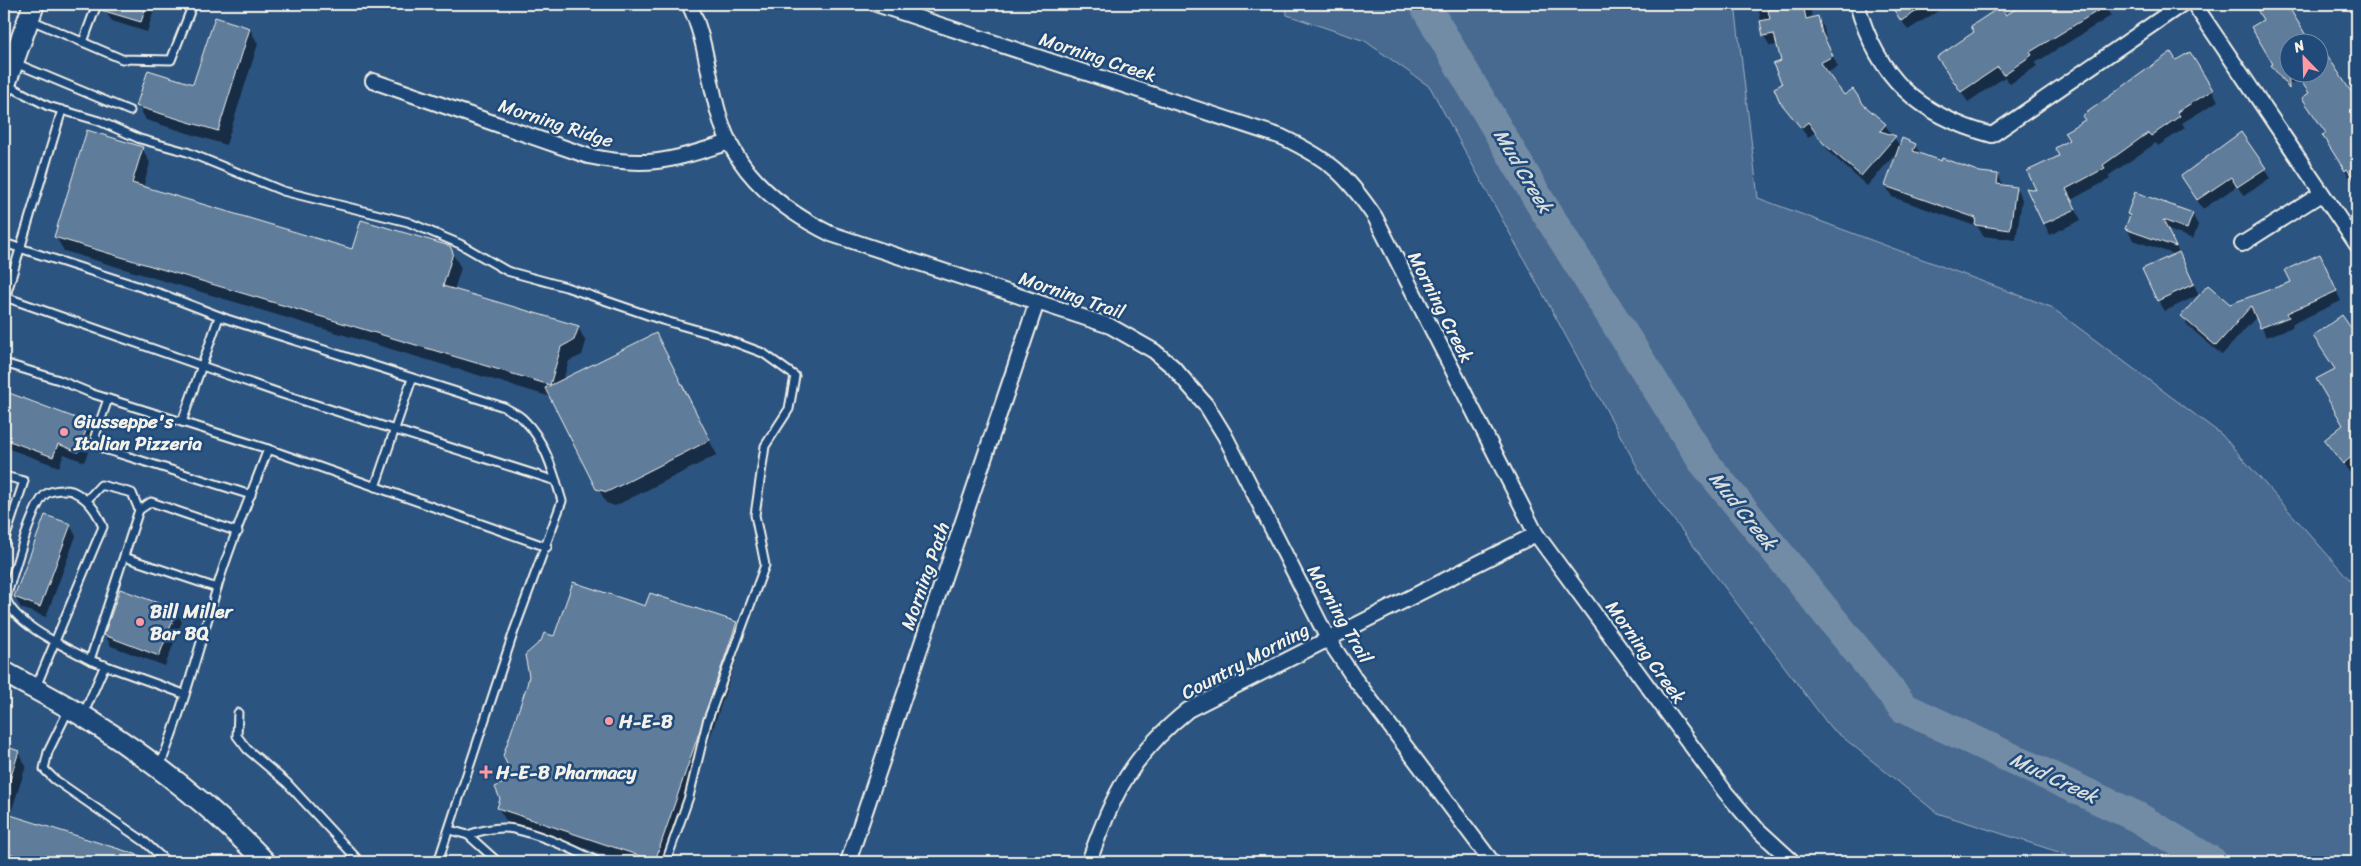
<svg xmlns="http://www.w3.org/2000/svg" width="2361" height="866" viewBox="0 0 2361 866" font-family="Sriracha,sans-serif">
<rect width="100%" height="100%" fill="#2c5481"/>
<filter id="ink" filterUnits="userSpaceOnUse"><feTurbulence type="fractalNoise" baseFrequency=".02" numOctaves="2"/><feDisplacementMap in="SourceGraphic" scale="10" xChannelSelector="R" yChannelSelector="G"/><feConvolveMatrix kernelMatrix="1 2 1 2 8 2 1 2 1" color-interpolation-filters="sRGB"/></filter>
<g filter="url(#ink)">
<path fill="#496b90" stroke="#9eaebc" d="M1286,4H1735L1758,198L2051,307L2221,434L2357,588V862H2082L2074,857L1937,813L1830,727L1646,483L1430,87L1365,41L1287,15Z"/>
<g fill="#0007">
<path d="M108,4H156L147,32L112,21L105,11Z"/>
<path d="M1753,4H1810L1812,19L1818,18L1824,28L1827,44L1838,67L1826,73L1843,97L1863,106L1885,125L1900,146L1915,145L1921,156L1980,173L1998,175L2004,187L2016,188L2022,199L2016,240L1983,236L1978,227L1892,197L1886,186L1898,151L1867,186L1831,154L1815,132L1808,138L1782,101L1783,85L1782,61L1778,45L1770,46L1764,36L1759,11Z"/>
<path d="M1891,4H1949L1908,30Z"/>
<path d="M2027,4H2113L2106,8L2111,16L2035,63L2037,66L2010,84L2005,77L1968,102L1938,57Z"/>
<path d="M2256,4H2289L2287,7L2308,42L2314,37L2318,42H2288V72H2318V44L2357,103V184L2353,178L2351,180L2329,145L2310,94L2300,79L2286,87L2272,66L2275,64L2265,21Z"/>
<path d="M215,19L250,29L258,44L226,145L146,120L138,105L194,86Z"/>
<path d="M2171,54L2176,62L2212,90L2218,101L2182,123L2185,128L2158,146L2156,143L2108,176L2110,179L2071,200L2081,220L2050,235L2028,190L2038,191L2070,141L2087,121L2084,116Z"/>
<path d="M2241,133L2270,178L2244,196L2237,186L2203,209L2188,186L2216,153L2215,151Z"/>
<path d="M142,148L150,163L143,188L353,251L449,247L461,268L454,290L578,327L586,342L582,355L569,361L563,380L663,349L717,455L615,506L606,503L551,397L64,251L56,237Z"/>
<path d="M2128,214H2192L2198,225L2193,239L2168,230L2199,295L2165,311L2158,300L2176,255L2133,240L2127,229L2131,218Z"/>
<path d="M2325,266L2341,301L2292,324L2293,327L2266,337L2257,316L2222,355L2188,326L2183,316L2230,306L2292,283Z"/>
<path d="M2357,325V467L2350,473L2326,440L2344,426L2336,370L2314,336L2351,329Z"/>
<path d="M4,392L88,424L95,435L84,462L64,454L59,467L4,447Z"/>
<path d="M70,525L76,536L46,617L21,608L15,597Z"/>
<path d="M646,607L736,623L744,637L668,862H625L507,822L498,808L516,779L555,638Z"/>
<path d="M176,611L182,622L165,666L111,646L105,635Z"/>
<path d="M4,747L18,752L26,766L10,816L130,854L135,862H4Z"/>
</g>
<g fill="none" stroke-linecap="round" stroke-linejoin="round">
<path stroke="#738ca6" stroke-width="31" d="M1424,4L1540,202L1703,461L1904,708L2137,817L2212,862"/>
</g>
<g fill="#5e7b9a" stroke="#f4f1e8">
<path d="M102,4H147L141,22L101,10Z"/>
<path d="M1795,4H1803L1806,19L1818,16L1822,33L1833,56L1820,63L1844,95L1853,89L1864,105L1886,124L1880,131L1896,136L1861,176L1823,143L1808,122L1801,128L1780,102L1774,88L1782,84L1773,64L1781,61L1774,34L1763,36L1760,21L1770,19L1768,10Z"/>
<path d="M1890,4H1928L1901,21Z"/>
<path d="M2024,4H2109L2030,52L2032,55L2003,75L1998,67L1961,92L1937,57L1974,32L1971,26L2000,7L2006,15Z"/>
<path d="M2254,4H2287L2310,42H2288L2289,89L2271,65L2273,64L2251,27L2263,20Z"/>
<path d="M215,17L250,28L218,131L136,106L148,70L193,84Z"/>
<path d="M2318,41L2357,101V185L2347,169L2345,171L2322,135L2326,133L2302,98L2309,93L2295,72H2318Z"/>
<path d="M2171,52L2176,60L2190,52L2213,90L2177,112L2180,116L2151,136L2148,133L2103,165L2105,168L2066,189L2076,209L2043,224L2026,188L2036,190L2027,171L2059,156L2055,148L2069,140L2064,132L2085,120L2082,116Z"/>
<path d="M87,130L143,147L132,183L352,249L361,220L450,246L453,253L443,286L579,326L574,340L561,347L550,385L54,237Z"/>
<path d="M2241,132L2266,168L2237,187L2231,177L2197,200L2181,176Z"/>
<path d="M1902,138L1916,144L1913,151L1941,161L1942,158L1980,172L1998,174L1997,184L2016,187L2010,230L1975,225L1976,218L1885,186Z"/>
<path d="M2135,192L2193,213L2187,229L2163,220L2176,247L2125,229L2130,215L2127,214Z"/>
<path d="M2179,252L2194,284L2157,301L2142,269Z"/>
<path d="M2320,254L2337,291L2287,313L2289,317L2260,328L2251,306L2216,346L2181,316L2208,285L2230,304L2291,282L2285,270Z"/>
<path d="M2342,315L2351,328L2357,323V452L2343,464L2324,440L2343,425L2316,379L2335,369L2313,336Z"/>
<path d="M656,333L710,440L607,492L596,489L545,388Z"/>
<path d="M4,391L89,423L78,452L58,444L53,457L4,439Z"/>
<path d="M45,515L71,524L40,607L14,597Z"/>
<path d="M573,582L645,606L650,593L737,622L655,861L497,808L500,799L495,787L514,778L503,756L527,685L529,676L525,655L541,641L544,633L554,636Z"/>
<path d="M120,589L177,610L159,656L104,635Z"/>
<path d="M4,746L19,751L7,789H4Z"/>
<path d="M4,813L151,859V862H38L4,852Z"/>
</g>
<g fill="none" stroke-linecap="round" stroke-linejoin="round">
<defs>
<g id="lane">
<path d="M31,20L122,59L171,60L193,4"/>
<path d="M83,42L97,4"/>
<path d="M15,63L130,111"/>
<path d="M7,85L48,106L99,121L140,139L187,152L283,191L408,222L460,244L507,271L566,287L662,320L715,335L763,353L795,376L789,409L765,446L755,515L765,565L707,722L689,797L666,862"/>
<path d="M4,243L162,294L227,319L504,407C510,411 519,414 524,420C545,440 554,474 562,501L514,631L438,862"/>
<path d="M5,297L282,394L556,481"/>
<path d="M4,302L62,110"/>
<path d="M4,363L59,380L93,394L268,449L547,547"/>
<path d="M108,399L95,436L104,449L251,495"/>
<path d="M182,422L219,317"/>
<path d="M4,476L24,481L4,542"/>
<path d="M375,487L412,379"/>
<path d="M139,510L151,502L238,532"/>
<path d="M124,557L217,588"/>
<path d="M90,660L184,694"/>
<path d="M36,687L96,543L103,527C97,511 88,498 72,491C65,489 52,490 46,494C32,503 12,579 6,598C13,624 67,648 90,660L139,510L132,493L101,485L87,500"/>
<path d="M69,709L48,752L44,769L54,779L145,842L167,862"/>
<path d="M238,713L237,736L247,749L287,783L360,862"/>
<path d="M83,715L105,665"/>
<path d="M160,766C183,708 199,648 217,588C231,541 251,495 268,449"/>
<path d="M450,830L468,835L498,862"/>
<path d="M468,835C482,830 499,826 514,829C541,835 573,849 598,862"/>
</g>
<g id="street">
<path d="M689,4C706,38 708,78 719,115C734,171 780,209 831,234L1110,326L1154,351L1173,367L1206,405L1225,436L1328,639L1354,678L1492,862"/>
<path d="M876,4L1282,137C1330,160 1345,173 1375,217L1536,534L1726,793L1757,829L1793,862"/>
<path d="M1857,4C1878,78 1918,115 1992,135L2182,4"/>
<path d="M2194,4L2357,245"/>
<path d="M373,81L588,156C650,169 672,160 730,142"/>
<path d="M2242,244L2321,194"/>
<path d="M848,862L1037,302"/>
<path d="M1089,862C1112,795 1132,755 1188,710L1536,534"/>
</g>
<g id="secondary">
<path d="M4,87L34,4"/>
<path d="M4,672C34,689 65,704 94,723C156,763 214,808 265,862"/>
</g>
</defs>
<use href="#lane" stroke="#f4f1e8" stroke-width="11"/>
<use href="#street" stroke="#f4f1e8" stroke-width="18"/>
<use href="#secondary" stroke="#f4f1e8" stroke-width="24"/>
<use href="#lane" stroke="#1f4a7a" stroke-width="7"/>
<use href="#street" stroke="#1f4a7a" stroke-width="14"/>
<use href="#secondary" stroke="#1f4a7a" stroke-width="20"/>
</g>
</g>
<g fill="#ff9aa2" stroke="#1f4a7a" stroke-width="2">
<circle cx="64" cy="432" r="5"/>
<circle cx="140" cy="622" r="5"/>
<circle cx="609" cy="721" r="5"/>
<path d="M483.5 764.5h5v5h5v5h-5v5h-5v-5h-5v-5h5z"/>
</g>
<g text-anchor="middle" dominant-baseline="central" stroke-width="5" stroke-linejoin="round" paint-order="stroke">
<g font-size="19" fill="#f4f1e8" stroke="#1f4a7a">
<text transform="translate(1098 57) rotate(18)">Morning Creek</text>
<text transform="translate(556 123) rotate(18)">Morning Ridge</text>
<text transform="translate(1072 295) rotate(19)">Morning Trail</text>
<text transform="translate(1441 307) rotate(63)">Morning Creek</text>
<text transform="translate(925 576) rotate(-71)">Morning Path</text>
<text transform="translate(1340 614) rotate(60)">Morning Trail</text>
<text transform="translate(1646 652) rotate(54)">Morning Creek</text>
<text transform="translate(1245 661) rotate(-28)">Country Morning</text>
</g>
<g font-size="19" font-weight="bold" fill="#f4f1e8" stroke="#1f4a7a" text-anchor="start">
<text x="74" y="421">Giusseppe's<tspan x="74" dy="22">Italian Pizzeria</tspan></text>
<text x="150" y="611">Bill Miller<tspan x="150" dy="22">Bar BQ</tspan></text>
<text x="619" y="721">H-E-B</text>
<text x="496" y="772">H-E-B Pharmacy</text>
</g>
<g font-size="20" font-style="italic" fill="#dadddb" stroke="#1f4a7a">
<text transform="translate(1523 171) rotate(59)">Mud Creek</text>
<text transform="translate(1743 511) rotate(51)">Mud Creek</text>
<text transform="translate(2054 778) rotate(25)">Mud Creek</text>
</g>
</g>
<rect width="2361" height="866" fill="none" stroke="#1f4a7a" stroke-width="20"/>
<rect x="10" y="10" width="2341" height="846" fill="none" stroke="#f4f1e8" stroke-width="2" filter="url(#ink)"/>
<g transform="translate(2304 58) rotate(337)"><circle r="24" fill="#1f4a7a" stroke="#748da6"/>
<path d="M0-4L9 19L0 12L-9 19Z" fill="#ff9aa2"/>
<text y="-8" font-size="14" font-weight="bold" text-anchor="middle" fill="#f4f1e8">N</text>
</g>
</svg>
